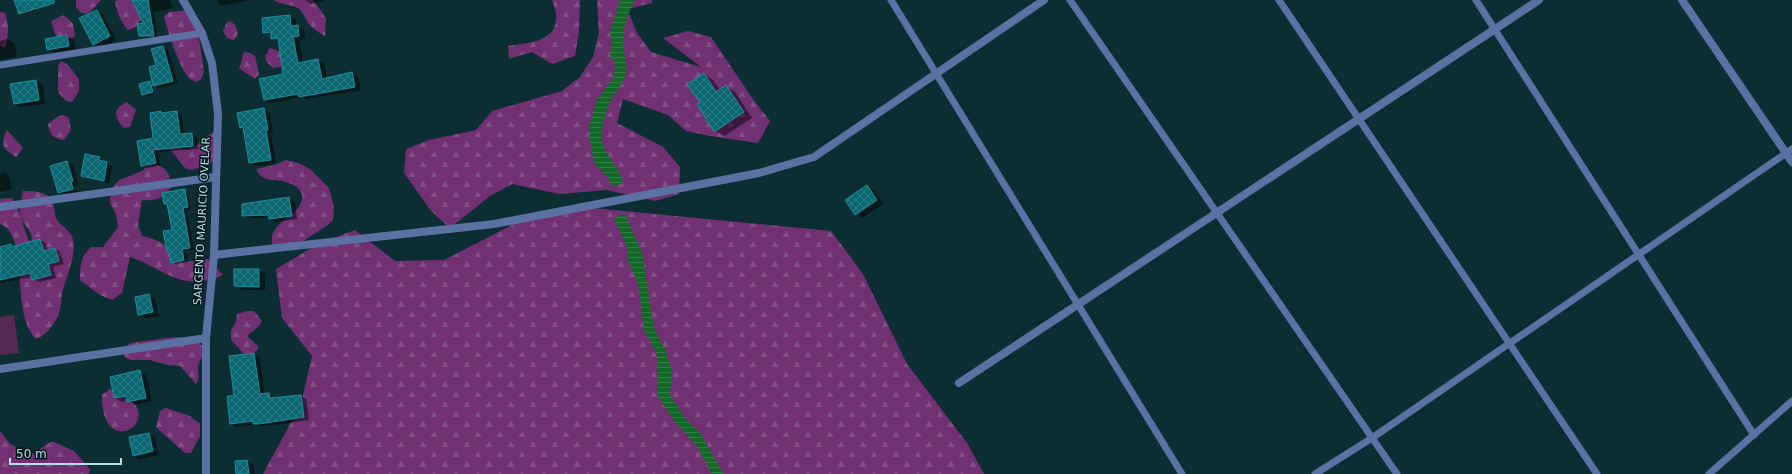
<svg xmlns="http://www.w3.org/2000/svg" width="1792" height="474" viewBox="0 0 1792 474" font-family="'DejaVu Sans',sans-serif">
<defs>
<pattern id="forest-firs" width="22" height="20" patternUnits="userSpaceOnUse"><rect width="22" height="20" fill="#703071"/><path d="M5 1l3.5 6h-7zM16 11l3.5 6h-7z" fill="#824e85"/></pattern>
<pattern id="water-rules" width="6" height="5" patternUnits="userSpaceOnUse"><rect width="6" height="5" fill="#126827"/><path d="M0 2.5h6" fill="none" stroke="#327d46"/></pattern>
<pattern id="building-cross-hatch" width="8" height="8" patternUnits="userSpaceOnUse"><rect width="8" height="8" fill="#0a6771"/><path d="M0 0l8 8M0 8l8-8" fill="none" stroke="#2b7c85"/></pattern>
</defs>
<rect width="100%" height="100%" fill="#0c2e32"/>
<path fill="#532b53" d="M14,315L19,353L0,355V317Z"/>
<g fill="url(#forest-firs)">
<path d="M76,0H101L91,11L86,14L80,12L76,7Z"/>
<path d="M117,0H139L146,14L134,28L128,30C121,23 117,12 115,2Z"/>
<path d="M273,0H313L326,18L325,36C319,33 313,29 309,24C305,19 304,12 298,8C290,4 281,5 273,0Z"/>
<path d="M552,0H580L579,31L575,56L552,64L532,52L509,59L508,46C525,43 555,43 556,19C557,13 554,6 552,0Z"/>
<path d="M597,0H652V3L627,9L637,33L651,52L701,67L663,38L688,31L711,37L755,102L770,121L758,143L710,136L686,131L668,115L623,99L617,123L663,147L680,167L679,194L655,201L607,190L559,194L512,184L490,196L450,228L431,211L404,173L406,149L429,140L476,130L492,111L562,91L580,77L593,57L599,33Z"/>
<path d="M188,10L198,31L203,66L204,72L201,79L196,82C194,81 192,80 190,79C181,72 166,28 164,16L169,12Z"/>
<path d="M0,12L5,13C9,25 9,34 5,47L0,46Z"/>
<path d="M64,15L73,24L75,36L64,43L55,34L51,21Z"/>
<path d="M230,21L235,25L238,33L235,39L233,40L227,38L223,31L227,22Z"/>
<path d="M270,48L282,52L284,63L280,67L273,68L266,61L265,55L268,53V50Z"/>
<path d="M244,52L250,53L255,56L259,74L255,79L239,68C242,63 241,58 244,52Z"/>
<path d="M61,61L67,64L79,79V91L72,102L66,101L58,92V66Z"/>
<path d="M127,102L136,110L130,127L124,128C113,117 113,108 127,102Z"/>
<path d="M63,115L69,118L71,130L64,140C54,139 49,134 48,124L57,117Z"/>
<path d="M7,130L23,148L16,157C2,148 0,145 7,130Z"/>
<path d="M212,133L218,134L215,159L210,164L192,170L186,169L170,149L176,146C192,157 199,140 212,133Z"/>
<path d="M286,160L299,163L310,169L329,188L334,207L333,220L328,225L297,245L273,246C269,234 276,226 285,220C305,206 312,188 282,181C277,179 271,181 267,179C261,177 259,174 256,169L274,165Z"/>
<path d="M151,163C166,167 168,171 172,186C164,198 157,201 142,200L138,225L142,236C162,240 169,248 184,261H196L208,259L223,275C181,293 167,270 130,257L122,293L112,300L100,295L80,280C80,265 80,258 91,247H103L118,227L116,214L110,203L111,190L119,180L142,171Z"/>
<path d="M23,191C33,190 49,192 53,203C55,208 54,213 56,218C60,226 71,230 73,240C76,259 66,276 62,294C61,302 61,310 57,318C52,327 46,335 36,339C9,313 31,235 0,224V199L12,198C21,211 23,230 31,244C35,231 22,226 20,214C19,208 22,198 23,191Z"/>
<path d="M582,207L831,231L863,274L907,364L967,443L984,474H263L301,404L312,356L282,318L276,269L320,243L355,230L395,261L444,260L533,214Z"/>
<path d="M247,311H254L262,321L259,326L249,334L248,337L258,346V349L252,355L243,353L231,340V330L236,322L237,314Z"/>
<path d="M175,337C185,337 206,339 203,354C202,358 199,362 198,366C198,374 200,377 196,384L180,366L168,365L150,360H131L126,358L123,353L126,347L130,343Z"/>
<path d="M110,389C179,411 101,469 102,395Z"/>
<path d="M166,408L190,416L200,424V436L191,453H185L156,427L160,411Z"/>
<path d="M0,431L10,444L31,455L52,441L74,451L90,469L89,474H0Z"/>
</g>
<g fill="url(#water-rules)">
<path d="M620,0H635C628,14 622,28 623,44C623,57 629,62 625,76C621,89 614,92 610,102C606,110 600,133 602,141C606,159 620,166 623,183L613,187L606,175L594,163L589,134L590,124L597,100L614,77L615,63L610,55L612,41L610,33Z"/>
<path d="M625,214L642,253L654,328L666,352L672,371L670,394L684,417L700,433L724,474H712L697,446L675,422L658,396L657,354L644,330L638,284L628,260V249L614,218Z"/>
</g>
<g fill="#0007">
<path d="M22,0H33L37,10L22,15L19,13Z"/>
<path d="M133,0H170L173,8L154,12L158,38H145L140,35L145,24Z"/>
<path d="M217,0H251L222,6L218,3Z"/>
<path d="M305,0H325L311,4Z"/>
<path d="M97,11L103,15L116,40L100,48L93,44Z"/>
<path d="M290,16L296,20V26L304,29L305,39L299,40L303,63L318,60L324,63L327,79L352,74L358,77L361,90L306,99L302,97L270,103L264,100L284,75L279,42L272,38V35L264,32Z"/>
<path d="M67,36L74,40L76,50L55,53L48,49Z"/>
<path d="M8,39L14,43L17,56L0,60V41Z"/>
<path d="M163,47L168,50L178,84L160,88L152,84L155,94L146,96L143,95L150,82L154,85Z"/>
<path d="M704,74L713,80L720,90L726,87L735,92L752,118L724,136L715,131L701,103Z"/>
<path d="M36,81L43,85L45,104L21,107L15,104Z"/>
<path d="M264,109L270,113L273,133H271L276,163L256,166L250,163L244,129L241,127Z"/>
<path d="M177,112L182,115L184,134H192L197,137L198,149L158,152L160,166L148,168L142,165L154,138L151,114Z"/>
<path d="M86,155L100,158L112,166L109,183L88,179L82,176Z"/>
<path d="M67,162L73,165L78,183L76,184V187L61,191V193L77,189L78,192L64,196L58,193Z"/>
<path d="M4,173L9,176L12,190L0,192V174Z"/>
<path d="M867,187L874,190L883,204L862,218L855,214Z"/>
<path d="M185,190L188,192L191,209L187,210L194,250L186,251L188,262L176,264L172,262L171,253L167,252L173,230L168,206L165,204Z"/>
<path d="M289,198L295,202L297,219L275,222L269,218H248L243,215Z"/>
<path d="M40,240L46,243L48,251L55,249L61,252L64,264L53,267L56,278L39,282L33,279L32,277L0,283V248L11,245L14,247Z"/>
<path d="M259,270L265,274V290H241L234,286Z"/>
<path d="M149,295L155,299L159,316L146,318L139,314Z"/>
<path d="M254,354L260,358L264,394H269L275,398L301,396L306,399L309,420L283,424L259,426L256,424L237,427L231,423L235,397Z"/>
<path d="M139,372L146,375L152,401L135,405L128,400L122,402L115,398Z"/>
<path d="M149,434L155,438L159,455L140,459L133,455Z"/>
<path d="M247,461L254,465V474H237L236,462Z"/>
</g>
<g fill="url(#building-cross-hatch)" stroke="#1b919e">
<path d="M14,0H54V3L19,14Z"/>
<path d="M132,0H148L154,36H139L137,24L143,23Z"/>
<path d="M97,10L110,36L93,45L79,18Z"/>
<path d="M290,15L291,26L298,25L299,36L293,37L298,63L318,59L322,79L352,72L355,87L299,97L298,94L264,100L259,79L283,74L278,38L271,39V32L263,33L262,18Z"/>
<path d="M67,35L69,46L47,50L45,39Z"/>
<path d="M163,46L173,81L153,86L149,67L156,65L151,49Z"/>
<path d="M704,73L716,92L726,85L744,112L714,132L697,104L700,103L687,84Z"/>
<path d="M36,80L39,100L14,104L10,84Z"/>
<path d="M150,81L153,92L142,95L139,84Z"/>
<path d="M264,108L268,130H266L271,160L249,163L243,127L240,128L237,113Z"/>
<path d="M161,111V113L177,111L180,134L192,133L193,146L153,150L156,163L141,166L137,141L153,138L150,113Z"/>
<path d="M85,154L100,157L99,160L107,162L104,181L81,176Z"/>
<path d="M67,161L73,181H71L73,189L58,193L50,166Z"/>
<path d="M867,185L877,200L855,215L845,200Z"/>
<path d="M185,189L188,207L183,208L190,248L182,249L184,260L171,263L169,252H167L163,231L172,230L167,204H164L162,193Z"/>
<path d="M289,197L292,216L269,219L268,215L242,216V204Z"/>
<path d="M40,239L44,251L55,248L59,261L48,264L51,275L32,280L30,273L0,280V247L11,244V247Z"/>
<path d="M234,269H259V287L234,286Z"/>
<path d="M149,294L153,312L138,315L135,297Z"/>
<path d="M254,353L260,394L269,393L270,398L301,395L304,417L259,424H253V421L230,424L227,396H234L229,356Z"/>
<path d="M140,370L146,398L127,402L126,396L114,398L110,377Z"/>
<path d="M149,433L153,451L133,456L129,437Z"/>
<path d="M247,460L249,474H236L235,461Z"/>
</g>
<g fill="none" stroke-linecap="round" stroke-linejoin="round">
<g stroke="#5b70a3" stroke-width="7">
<path d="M891,0L1182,474"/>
<path d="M1070,0L1397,474"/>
<path d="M1279,0L1597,474"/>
<path d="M1476,0L1754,435"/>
<path d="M0,65L202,33"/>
<path d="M1315,474L1372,438L1792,149"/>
<path d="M1709,474L1792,401"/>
</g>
<g stroke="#5b70a3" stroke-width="8">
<path d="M183,0L202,33L212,63L218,114L214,255L206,338V474"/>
<path d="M1682,0L1792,162"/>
<path d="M0,207L216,177"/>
<path d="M214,255L494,224L759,173L814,157L1044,0"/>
<path d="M0,369L206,338"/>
<path d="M959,383L1539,0"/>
</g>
</g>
<g text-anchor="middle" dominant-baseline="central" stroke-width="3" stroke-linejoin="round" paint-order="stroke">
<g font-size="11" fill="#b2e1e7" stroke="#011518">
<text transform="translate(202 221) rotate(-87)">SARGENTO MAURICIO OVELAR</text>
</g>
</g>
<path d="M10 458v6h111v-6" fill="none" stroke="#b2e1e7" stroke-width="2"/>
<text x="16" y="458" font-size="12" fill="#b2e1e7" stroke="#011518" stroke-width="3" paint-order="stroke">50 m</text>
</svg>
